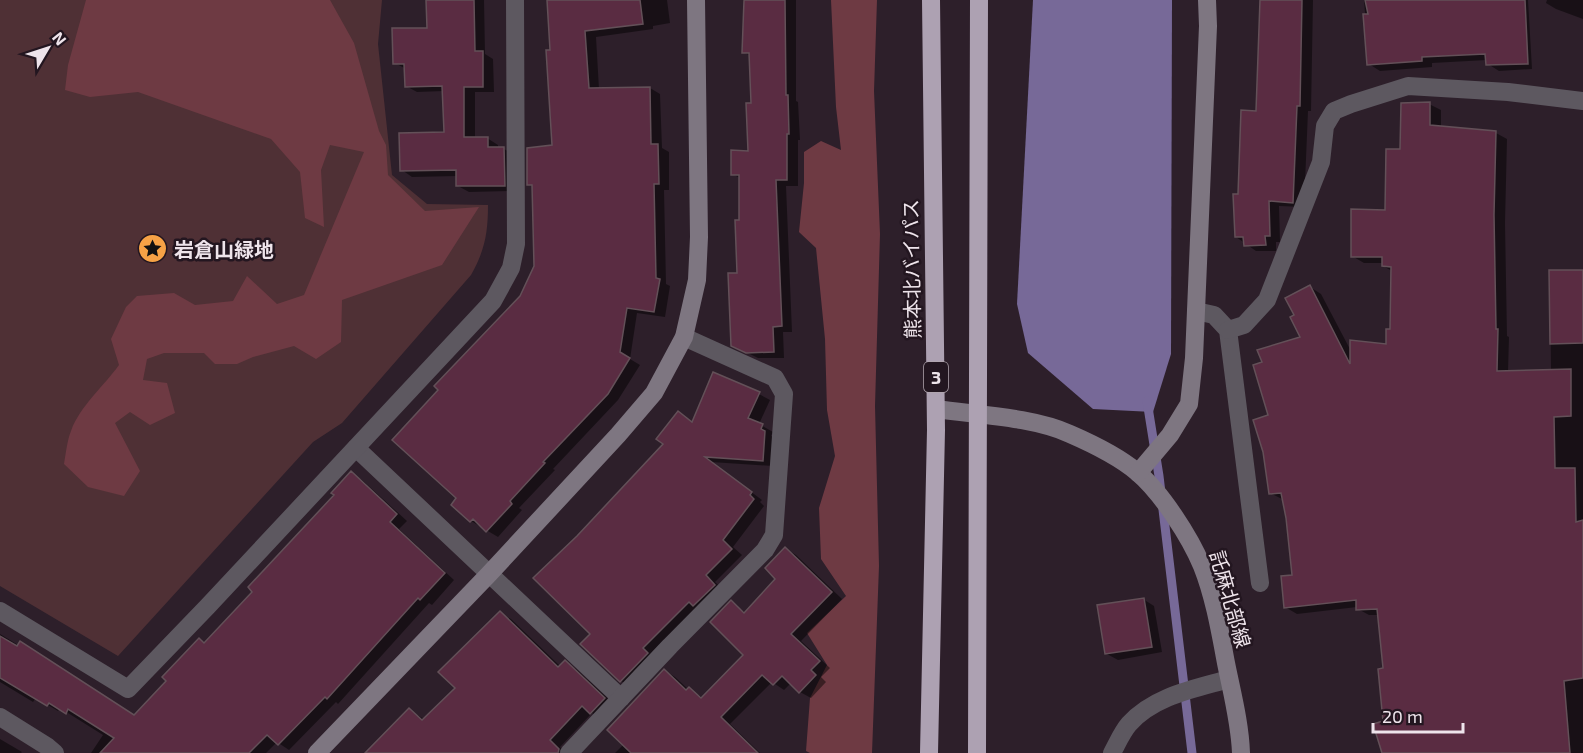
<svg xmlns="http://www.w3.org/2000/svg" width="1583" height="753" viewBox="0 0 1583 753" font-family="'Exo 2','Noto Sans JP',sans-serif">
<rect width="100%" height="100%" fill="#2d1f2a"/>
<path fill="#4f3035" d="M0,0H382L378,44L392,175L427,204L488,205C488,233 485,250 471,275L342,423L313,442L118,656L0,586Z"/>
<g fill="#6e3a43">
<path d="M86,0H330L354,43L379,131L386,145L388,175L425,211L479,207L442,265L342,300L341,342L316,359L294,346L253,357L237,364H215L204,353H164L147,359L143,380L167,383L175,413L150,425L130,412L115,423L140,471L124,496L88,487L64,464C66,453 67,441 71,431C80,406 104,386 119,365L111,339L126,307L137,296L174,293L195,305L233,301L247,276L277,304L304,295L364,152L330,145L321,170L324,227L305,218L300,172L271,139L138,92L90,97L65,90L68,65Z"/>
<path d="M831,0H877L874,91L880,234L875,406L879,566L872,753H810L806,751L810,698L827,665L807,633L846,596L821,559L819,508L835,456L827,410L825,339L816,248L799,232L804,183V152L821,141L841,150L836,107Z"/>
</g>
<path fill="#776998" d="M1033,0H1172L1171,354L1153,412L1093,409L1028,353L1017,304Z"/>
<g fill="#0007">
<path d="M428,0H484L485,54L493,59L494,92H475V139L487,138L498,145V148L504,149L515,155V191L469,192L458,186V176L412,177L402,170L445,134L444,91L417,92L406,86V69L395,63L428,29Z"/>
<path d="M549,0H667L670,23L653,26V29L596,37L599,89L650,88L660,94L662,148L669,152V190H664L666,284L670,286L665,317L637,313L630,359L640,365L618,400L553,469L555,470L519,508L522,510L498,537L471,521L458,498L521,297L535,266L533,187L529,184L553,147L552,52Z"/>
<path d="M743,0H796V101L798,102L800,140H798V186H786L792,332H783L784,358H758L744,351L740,178L732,174L750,152L752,105L751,56L743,52Z"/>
<path d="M1267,0H1313L1311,111H1308L1304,207L1279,206L1280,242H1276V251H1256L1236,237L1239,195L1257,112Z"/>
<path d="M1364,0H1528L1532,69L1499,71L1488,64L1487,60L1432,63V67L1380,71L1369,64Z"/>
<path d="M1547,0H1583V19L1556,9L1546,3Z"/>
<path d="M1429,104L1441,110V127L1496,133L1507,139L1505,223L1507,336L1509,337L1508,372L1551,371L1550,272H1583V753H1384L1385,669L1380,615H1369L1358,609L1357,607L1297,614L1285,607L1294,576L1284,500L1270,493V416L1263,363L1303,338L1296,315L1310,287L1321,294L1352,353L1387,345L1392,330V271L1383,266V263H1364L1352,256L1386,212L1402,151Z"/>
<path d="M759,394L770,400L759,424L773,432L771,436L775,438L773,466L711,462L762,500L760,502L764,506L733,547L742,555L715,582L725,591L632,687L621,681L582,644L592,634L578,537L665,444L678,413L693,422Z"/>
<path d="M351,473L362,480L407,521L399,529L454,580L432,605L429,603L338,704L336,702L289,750L277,742L266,753H91L103,735L60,708L58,711L36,698L33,702L0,682V634L135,716L168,681L199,640L205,643L254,591L336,495Z"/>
<path d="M786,549L796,555L842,599L801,641L830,668L821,677L826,682L811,698L800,692L791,683L784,690L772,682L730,724L760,753H615L624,744L664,670L675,677L688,689L704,698L745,655L731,602L746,613L777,579Z"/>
<path d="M1143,599L1154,606L1162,652L1118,660L1107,654Z"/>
<path d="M500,613L511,619L561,667L565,662L576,669L615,705L602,719L592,713L560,747L562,749L558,753H368L409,710L424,719L457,688Z"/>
<path d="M0,739L22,752L21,753H0Z"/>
</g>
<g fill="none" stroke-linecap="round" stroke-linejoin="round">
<path stroke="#776998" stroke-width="9" d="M1147,401L1159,476L1192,753"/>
</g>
<g fill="#5a2c42" stroke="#635058" stroke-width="1.5">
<path d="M426,0H474L475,51H483V87H464V137H488V147H504L505,186H456V170L400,171L399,133L444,132L442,86L405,87L404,64H393L392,28H427Z"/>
<path d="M547,0H640L643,24L585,31L589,88L650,87L651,144H658L659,184H654L656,278L660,279L654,312L627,308L620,352L630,358L608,394L543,462L545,463L510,501L512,504L486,532L473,519L470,522L451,505L456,498L392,440L438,390L434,386L520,296L534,266L532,185H527V148L552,145L546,50H550Z"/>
<path d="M744,0H785L786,95H788L789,134H787V180H776L782,326L773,327L774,352L746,353L731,346L728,273H737L735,220H739V175H731V150L748,151L746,103H751L749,53H742Z"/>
<path d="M1260,0H1302L1300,106H1297L1293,203L1269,201L1270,236H1265L1266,245L1244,246L1243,237H1235L1233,194H1238L1241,110L1256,111Z"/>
<path d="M1365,0H1525L1528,64L1486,65L1485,54L1422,57V61L1367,65L1363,14H1368Z"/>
<path d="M1430,102V125L1496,131L1494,215L1496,329H1498L1497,371L1571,369V416L1554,417L1555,468H1575L1576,522L1583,520V678L1564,681L1570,753H1382L1373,724L1383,721L1378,669L1383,668L1377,609L1356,610V600L1284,608L1281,576L1292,575L1286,518L1281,493L1269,494L1263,452L1253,420L1268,415L1253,365L1262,362L1257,350L1300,337L1290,317L1294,315L1285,298L1310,285L1350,364V340L1386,344V329H1390L1391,267L1382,266V257H1351V209L1385,210L1386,149H1400L1401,103Z"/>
<path d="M1549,270H1583V343L1550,344Z"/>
<path d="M713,372L760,392L748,418L763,424L761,429L765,431L763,461L705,457L752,492L750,495L754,499L723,540L732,549L706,575L715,585L693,606L689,602L643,648L648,653L620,682L580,644L590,634L533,578L577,536L663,444L656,439L678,411L692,422Z"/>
<path d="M351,471L397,514L390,522L445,573L420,600L418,598L327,699L325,697L278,745L267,735L249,753H100L114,738L68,709L66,714L49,703L47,706L0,678V636L17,646L20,641L134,715L166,681L162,677L199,638L204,643L252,592L248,587L334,495L331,493Z"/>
<path d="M785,547L832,592L791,634L820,661L811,670L816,675L799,693L782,676L773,685L762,675L721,717L758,753H631L607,730L664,669L686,690L689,687L701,698L743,655L710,622L731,600L744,613L775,579L765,568Z"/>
<path d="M1144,598L1152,647L1105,654L1097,605Z"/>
<path d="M500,611L558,667L565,660L605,698L590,714L582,706L550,740L559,749L558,753H365L409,708L422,720L455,688L438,672Z"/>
</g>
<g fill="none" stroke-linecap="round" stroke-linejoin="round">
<g stroke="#5d5860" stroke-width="18">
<path d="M1196,311L1214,315L1228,330L1260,583"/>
<path d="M1228,330L1244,325L1267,300L1321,162L1325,126L1334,111L1351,104L1408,86L1508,92L1583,101"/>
<path d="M356,448L621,698"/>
<path d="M0,611L128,689L208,606L493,301L511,268L516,244L515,0"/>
<path d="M0,717L48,747L55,753"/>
<path d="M569,753L670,646L765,550L774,535L784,394L775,378L684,337"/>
<path d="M1112,753C1117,744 1122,732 1129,724C1154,696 1194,689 1229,679"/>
</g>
<g stroke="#7e7681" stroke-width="18">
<path d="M936,409C977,415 1033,417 1070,434C1093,444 1118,456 1137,472C1161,492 1190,537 1202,566C1214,596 1220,631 1226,663C1232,693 1240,723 1241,753"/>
<path d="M1138,473L1170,435L1189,404L1194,358L1208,26L1207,0"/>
<path d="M317,753L490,573L618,435L654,393L684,337L697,280L699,237L696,0"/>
</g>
<g stroke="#ada1b2" stroke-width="18">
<path d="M929,753L936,430L931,0"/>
<path d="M977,753L979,0"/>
</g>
</g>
<defs>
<symbol id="sight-disc" viewBox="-11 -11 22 22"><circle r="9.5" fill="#f6a246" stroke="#231620"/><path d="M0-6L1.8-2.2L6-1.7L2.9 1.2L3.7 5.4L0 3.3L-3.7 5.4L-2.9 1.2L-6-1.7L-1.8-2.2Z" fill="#111"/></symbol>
</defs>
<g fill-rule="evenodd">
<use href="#sight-disc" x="136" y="232" width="33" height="33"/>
</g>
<g text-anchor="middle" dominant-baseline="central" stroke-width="5" stroke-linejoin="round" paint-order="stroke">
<rect fill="#231620" stroke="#b1a6ae" stroke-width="1.5" x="924" y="362" width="24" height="30" rx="4.5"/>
<g font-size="18" font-weight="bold" fill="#eee4eb">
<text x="936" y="377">3</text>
</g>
<g font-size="20" font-weight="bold" fill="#eee4eb" stroke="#231620" text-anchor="start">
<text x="174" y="249">岩倉山緑地</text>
</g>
<g font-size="20" fill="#eee4eb" stroke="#231620">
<text transform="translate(911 269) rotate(-91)">熊本北バイパス</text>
<text transform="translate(1231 599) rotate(74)">託麻北部線</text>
</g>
</g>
<g transform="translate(48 48) rotate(51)" stroke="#231620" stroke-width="4.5" paint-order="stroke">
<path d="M0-4.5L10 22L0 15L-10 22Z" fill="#eee4eb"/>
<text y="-9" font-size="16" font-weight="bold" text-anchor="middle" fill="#eee4eb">N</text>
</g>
<path d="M1373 723v9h90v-9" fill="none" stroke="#eee4eb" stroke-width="3"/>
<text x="1382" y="723" font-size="18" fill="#eee4eb" stroke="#231620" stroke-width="4.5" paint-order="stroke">20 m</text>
</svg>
